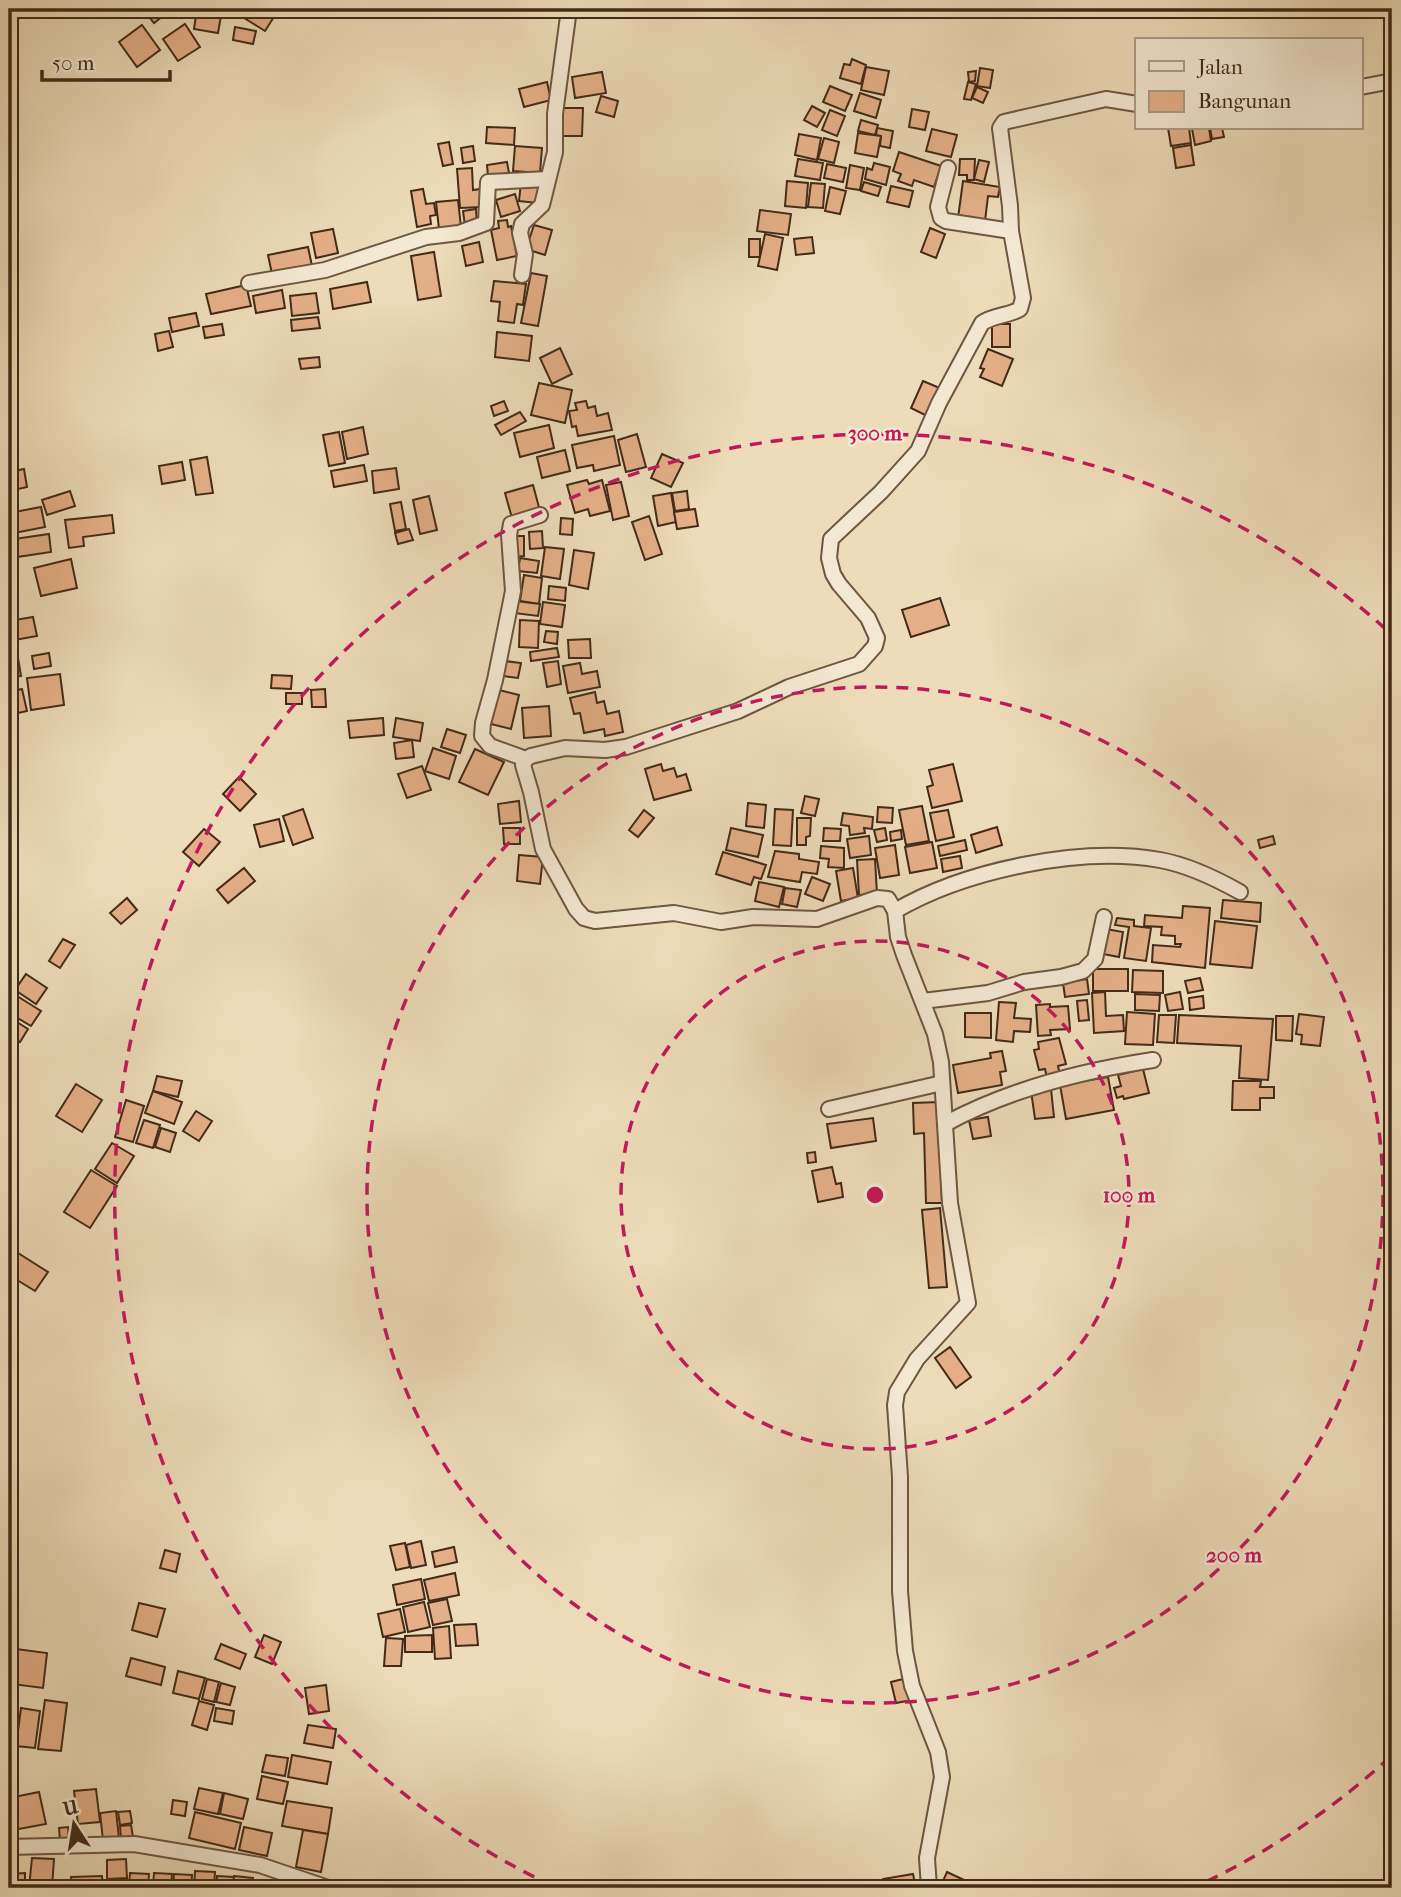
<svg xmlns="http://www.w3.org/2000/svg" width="1401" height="1897" viewBox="0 0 1401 1897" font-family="'IM FELL French Canon',serif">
<rect width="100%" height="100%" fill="#eddcb9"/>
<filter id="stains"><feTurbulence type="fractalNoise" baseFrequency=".00286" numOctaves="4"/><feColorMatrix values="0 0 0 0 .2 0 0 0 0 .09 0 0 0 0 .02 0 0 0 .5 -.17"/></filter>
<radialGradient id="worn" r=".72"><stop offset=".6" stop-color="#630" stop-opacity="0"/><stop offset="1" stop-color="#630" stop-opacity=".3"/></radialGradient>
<g fill="#e5b089" stroke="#432a18" stroke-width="2">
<path d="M143,9H172L154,23Z"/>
<path d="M197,9L222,10L218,33L194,29Z"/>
<path d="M246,9H279L265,31L241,16Z"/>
<path d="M185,24L200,47L178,61L163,39Z"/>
<path d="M142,25L160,50L137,67L119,42Z"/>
<path d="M235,27L256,31L253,44L233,40Z"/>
<path d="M852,59L866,65L861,84L840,78L844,64L850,65Z"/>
<path d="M866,67L889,71L884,95L861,90Z"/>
<path d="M980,68L993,70L990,88L977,86Z"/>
<path d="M976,71L975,81L969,82L968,72Z"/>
<path d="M602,72L606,93L575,98L572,77Z"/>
<path d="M547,82L551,100L524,107L519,89Z"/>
<path d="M968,82L976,84L971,100L964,99Z"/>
<path d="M830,86L852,95L845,111L823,102Z"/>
<path d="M977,87L988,92L983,103L972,98Z"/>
<path d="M860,93L881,100L876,118L854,111Z"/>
<path d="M601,96L618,101L614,117L596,112Z"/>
<path d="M812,106L825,113L817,127L804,120Z"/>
<path d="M563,108H583L582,136H563Z"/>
<path d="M912,109L929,112L925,130L909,127Z"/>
<path d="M830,110L845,116L837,136L822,130Z"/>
<path d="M861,120L878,125L875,135L858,131Z"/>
<path d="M487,127L515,128L514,145L486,143Z"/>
<path d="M877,128L893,131L890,148L880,146L881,136L876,135Z"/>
<path d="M1168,128H1189L1191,143L1171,146Z"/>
<path d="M1209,128L1211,141L1195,145L1192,129Z"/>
<path d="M1210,128H1222L1224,137L1212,139Z"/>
<path d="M932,129L957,135L951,157L926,151Z"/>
<path d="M858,133L881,136L877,157L855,153Z"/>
<path d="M799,134L821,138L817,160L795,155Z"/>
<path d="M824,138L839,142L834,163L818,159Z"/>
<path d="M449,142L453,164L443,166L438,144Z"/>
<path d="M1191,145L1194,165L1176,168L1173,148Z"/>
<path d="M473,146L475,161L463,163L461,148Z"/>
<path d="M515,146L542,148L540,173L513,171Z"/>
<path d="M899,152L941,166L934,187L914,180L912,186L898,181L901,174L893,171Z"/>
<path d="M798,159L823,163L820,180L795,176Z"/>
<path d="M960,159H975L974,180H967V175H959Z"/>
<path d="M979,160L989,162L984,182L974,179Z"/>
<path d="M507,162L509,173L488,176L487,165Z"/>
<path d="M874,163L890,167L886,185L865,179L867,168L872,170Z"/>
<path d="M827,164L846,168L843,182L824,178Z"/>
<path d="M850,165L864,168L860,190L846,188Z"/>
<path d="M472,168L473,190L481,189L482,207L460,208L457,169Z"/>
<path d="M787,181L808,183L806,208L785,206Z"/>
<path d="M963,181L1000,187L998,197L988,196L985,221L958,218Z"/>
<path d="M521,182L539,183L537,203L519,201Z"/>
<path d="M864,182L881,187L878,196L861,191Z"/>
<path d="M811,183L825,184L823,208L808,207Z"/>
<path d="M891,186L913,191L909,207L887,202Z"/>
<path d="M830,187L846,191L840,214L825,211Z"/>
<path d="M423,189L426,204L434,203L436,215L430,216L431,224L417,227L411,191Z"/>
<path d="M515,194L520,211L501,217L496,200Z"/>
<path d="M458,200L461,227L439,229L436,202Z"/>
<path d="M476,209L477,225L465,226L463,211Z"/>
<path d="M760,210L791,214L788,235L757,231Z"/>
<path d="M507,220L508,227L511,226L517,256L497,260L491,230L499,228L498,221Z"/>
<path d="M534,225L552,230L545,255L526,249Z"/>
<path d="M930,228L945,234L936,258L921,252Z"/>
<path d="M333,229L338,253L316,258L311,233Z"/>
<path d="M765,234L783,238L777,270L758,266Z"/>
<path d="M812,237L814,253L796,255L794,239Z"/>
<rect x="749" y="239" width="11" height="18"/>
<path d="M479,242L483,262L466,266L462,246Z"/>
<path d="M308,247L312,266L272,274L268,255Z"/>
<path d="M434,252L441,296L418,300L411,256Z"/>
<path d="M531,273L547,276L538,326L521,323Z"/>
<path d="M494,281L526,284L523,305L517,304L514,323L498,321L500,302L491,301Z"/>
<path d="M367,282L371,302L333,309L330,289Z"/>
<path d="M246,285L251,306L211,314L206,294Z"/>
<path d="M282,290L285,308L256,313L253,296Z"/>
<path d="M316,293L319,313L292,316L290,296Z"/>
<path d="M196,313L199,326L172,332L169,318Z"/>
<path d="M318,317L320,328L292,331L291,320Z"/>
<path d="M222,324L224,335L205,338L203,327Z"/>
<rect x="992" y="324" width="18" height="23"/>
<path d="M169,331L173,347L158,351L155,334Z"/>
<path d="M497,332L532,336L529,361L495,357Z"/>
<path d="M560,348L572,374L552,384L540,358Z"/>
<path d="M988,349L1013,359L1002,386L980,377L984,369L980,368Z"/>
<path d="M319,357L320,367L301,369L299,359Z"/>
<path d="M923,381L942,389L929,417L911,408Z"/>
<path d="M539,383L572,390L565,423L531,415Z"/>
<path d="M504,401L508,411L494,416L491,406Z"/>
<path d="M586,401L588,408L595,406L597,416L608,413L612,430L578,436L576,426L572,427L569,411L577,410L575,403Z"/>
<path d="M520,412L526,421L501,435L495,425Z"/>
<path d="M549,425L554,448L520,457L514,433Z"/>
<path d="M363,427L368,454L347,459L342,432Z"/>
<path d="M339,432L345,463L329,466L323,435Z"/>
<path d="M637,434L646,467L626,472L618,440Z"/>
<path d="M614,436L620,465L594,471L593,465L577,468L572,445Z"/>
<path d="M565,450L570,471L542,478L537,457Z"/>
<path d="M662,454L683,463L671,487L651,478Z"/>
<path d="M207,457L213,493L196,495L190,460Z"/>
<path d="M182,462L185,480L162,484L159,466Z"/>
<path d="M364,465L367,481L334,487L331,471Z"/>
<path d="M396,468L399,489L374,493L372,471Z"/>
<path d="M24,469L27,487L9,491V472Z"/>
<path d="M587,480L589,484L602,480L610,511L590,516L588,509L575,513L567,485Z"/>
<path d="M621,482L629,516L613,520L606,485Z"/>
<path d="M533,485L540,511L512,518L505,493Z"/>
<path d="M70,491L75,506L47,515L42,500Z"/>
<path d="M687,491L689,509L675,511L672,493Z"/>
<path d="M671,493L676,522L658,526L653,496Z"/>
<path d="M429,496L437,530L420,534L413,500Z"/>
<path d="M401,502L406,529L395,531L390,504Z"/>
<path d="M41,507L45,527L9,534V513Z"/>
<path d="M695,509L698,526L677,529L674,512Z"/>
<path d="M112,515L114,533L83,537L84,546L69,548L65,520Z"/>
<path d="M649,516L662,554L645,560L632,522Z"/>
<path d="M561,518L573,519L572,535L560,534Z"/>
<path d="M409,529L413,540L398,544L395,533Z"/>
<path d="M542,531L543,548L530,549L529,532Z"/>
<path d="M49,534L51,552L17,557L14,539Z"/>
<path d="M515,536H524V556L515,557Z"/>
<path d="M545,547L564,549L560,579L541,576Z"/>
<path d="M574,550L594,553L588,589L569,585Z"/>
<path d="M520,558L539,561L537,573L518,571Z"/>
<path d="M71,559L77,588L41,596L34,568Z"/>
<path d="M524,575L542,578L539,604L520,601Z"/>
<path d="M549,586L566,588L565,601L548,599Z"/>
<path d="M940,598L949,625L911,637L902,610Z"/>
<path d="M516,601L540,604L538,616L514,613Z"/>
<path d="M543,602L565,605L562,627L540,624Z"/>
<path d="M33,617L37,636L9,641V621Z"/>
<path d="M520,620L539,621L538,648L519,647Z"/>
<path d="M546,631L558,632L557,644L544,642Z"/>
<path d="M590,639L591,658H569L568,640Z"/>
<path d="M557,648L559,657L531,661L530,652Z"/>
<path d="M17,652L21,676L9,678V653Z"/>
<path d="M49,653L51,666L34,669L32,656Z"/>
<path d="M505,661L521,663L518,678L503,676Z"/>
<path d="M558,661L561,684L547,687L543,663Z"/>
<path d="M580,663L582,674L597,671L600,687L568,693L563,666Z"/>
<path d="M60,674L64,705L31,710L27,678Z"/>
<path d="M272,675L292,676L291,689L271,688Z"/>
<path d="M22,689L27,711L9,715V692Z"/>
<path d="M325,689L326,707H312L311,690Z"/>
<path d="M499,690L519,695L511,729L491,724Z"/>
<path d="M595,692L597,703L604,701L607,714L619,711L623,732L605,736L604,729L584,733L580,713L574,714L570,698Z"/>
<rect x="286" y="693" width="16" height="11"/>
<path d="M549,706L551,736L524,738L522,708Z"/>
<path d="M383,718L384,735L350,738L348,721Z"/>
<path d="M396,718L423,723L420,741L393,737Z"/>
<path d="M447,729L466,735L460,753L441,747Z"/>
<path d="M412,740L414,757L396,759L394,743Z"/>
<path d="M433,748L456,756L449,779L425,771Z"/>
<path d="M475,749L504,762L488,795L459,782Z"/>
<path d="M661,764L663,771L674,768L677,777L686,774L691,790L654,800L645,769Z"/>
<path d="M953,764L962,801L932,808L927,787L933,785L929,770Z"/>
<path d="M422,766L431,790L407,798L398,774Z"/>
<path d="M239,777L256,794L240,811L223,794Z"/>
<path d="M805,796L819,799L815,816L801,813Z"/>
<path d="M519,801L521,822L500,824L498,804Z"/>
<path d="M748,803L766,805L764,828L746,826Z"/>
<path d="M922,806L929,841L906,845L899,810Z"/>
<path d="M878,807L893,808L892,823L877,822Z"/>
<path d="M303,809L313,838L293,845L283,816Z"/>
<path d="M775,809L793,810L791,846L773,845Z"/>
<path d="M644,810L654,818L638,837L629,830Z"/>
<path d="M948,810L954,837L936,841L930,813Z"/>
<path d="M843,813L873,817L872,829L864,828L865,833L850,835L849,826L841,825Z"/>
<path d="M797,818H811L810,836L806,837V845H797Z"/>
<path d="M279,819L284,841L260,847L254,825Z"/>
<path d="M997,827L1002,845L976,853L971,835Z"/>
<path d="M503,828H520V844H504Z"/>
<path d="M731,828L763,835L758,857L726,850Z"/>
<path d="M824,828L841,829L840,841H823Z"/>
<path d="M885,828L887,840L877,842L874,830Z"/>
<path d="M204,829L220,842L199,866L183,852Z"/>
<path d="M901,830L902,839L891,841L890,832Z"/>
<path d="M869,836L871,855L850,858L847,839Z"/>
<path d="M1273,836L1275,844L1260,848L1258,840Z"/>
<path d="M965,840L967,850L940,856L938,846Z"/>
<path d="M932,842L937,868L910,873L905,847Z"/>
<path d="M895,845L899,875L880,878L875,848Z"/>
<path d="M821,846L844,848V868L828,867L829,859L820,858Z"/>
<path d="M775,851L799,854V859L819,862L817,874L802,872L800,882L768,877Z"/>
<path d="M723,852L766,865L761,879L754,877L751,885L716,874Z"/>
<path d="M519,855L543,857L540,884L517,881Z"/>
<path d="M960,856L962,868L943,872L941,859Z"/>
<path d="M875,859L877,894L859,895L857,860Z"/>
<path d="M244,868L255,881L228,903L217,890Z"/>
<path d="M853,868L858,898L841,901L836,871Z"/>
<path d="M812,877L830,884L823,901L805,894Z"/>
<path d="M759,882L784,887L779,907L755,901Z"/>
<path d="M785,888L801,890L797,907L782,904Z"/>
<path d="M127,898L137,910L121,924L110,913Z"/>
<path d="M1223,900L1261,903L1260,922L1221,918Z"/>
<path d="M1183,906L1210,908L1205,968L1152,962L1153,945L1180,947L1181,944H1175V936L1161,935L1162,927L1144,926L1145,915L1182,918Z"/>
<path d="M1117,918L1134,920V926L1151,928L1146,961L1124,958L1129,927L1115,925Z"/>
<path d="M1215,921L1257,926L1252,968L1210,964Z"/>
<path d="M1106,929L1123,932L1119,957L1103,954Z"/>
<path d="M63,939L75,945L60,968L49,961Z"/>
<rect x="1093" y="969" width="35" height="22"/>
<path d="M1133,970L1163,971V993L1132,992Z"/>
<path d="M26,974L47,988L36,1004L15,990Z"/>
<path d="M1200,978L1203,990L1188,993L1185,981Z"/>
<path d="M1087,979L1089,994L1065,997L1063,983Z"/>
<path d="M9,991L41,1011L31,1026L9,1013Z"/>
<path d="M1105,992L1106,1016L1123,1015L1124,1031L1094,1033L1092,993Z"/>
<path d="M1180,992L1183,1009L1168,1011L1165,995Z"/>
<path d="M1135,994L1160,995L1159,1011L1135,1010Z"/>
<path d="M1203,996L1204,1008L1190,1010L1189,998Z"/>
<path d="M1087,1000L1089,1020L1079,1021L1077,1001Z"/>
<path d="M999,1002L1016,1003L1014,1018L1031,1019L1030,1032L1014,1031L1013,1042L996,1040Z"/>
<path d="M1050,1004V1007L1068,1006L1070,1029L1050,1030L1051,1035L1038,1036L1036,1005Z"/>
<path d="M1127,1012L1155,1014L1153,1045L1125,1044Z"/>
<path d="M965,1013H991V1038L965,1037Z"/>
<path d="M1299,1014L1324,1017L1320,1046L1301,1044L1302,1035L1296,1034Z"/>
<path d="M1159,1015H1176L1174,1043L1157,1042Z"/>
<path d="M1179,1015L1273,1019L1268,1080L1239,1078L1241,1046L1177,1043Z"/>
<path d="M1276,1016H1293L1292,1041L1276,1040Z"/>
<path d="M9,1017L28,1029L20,1042L9,1035Z"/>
<path d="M1059,1038L1066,1064L1058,1066L1060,1075L1047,1078L1045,1069L1039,1070L1034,1050L1039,1049L1038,1042Z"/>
<path d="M1002,1051L1006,1071L1000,1072L1002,1085L958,1093L953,1065L991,1058L990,1053Z"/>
<path d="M1143,1069L1149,1093L1124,1099L1123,1096L1117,1098L1114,1088L1121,1086L1118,1075Z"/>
<path d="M157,1076L182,1081L178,1097L153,1091Z"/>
<path d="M1108,1077L1114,1110L1066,1119L1060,1085Z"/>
<path d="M1233,1081H1261L1260,1087H1274V1098H1260V1110H1232Z"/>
<path d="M76,1084L102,1100L82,1132L56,1116Z"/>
<path d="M1051,1089L1054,1117L1035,1119L1031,1091Z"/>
<path d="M153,1091L182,1102L174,1124L145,1113Z"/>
<path d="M126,1100L144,1106L133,1142L115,1137Z"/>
<path d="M939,1102L942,1203H926L924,1133L914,1134L913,1103Z"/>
<path d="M196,1111L212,1121L199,1141L183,1131Z"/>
<path d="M988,1117L991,1136L973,1139L969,1120Z"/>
<path d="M873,1118L876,1141L831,1148L827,1124Z"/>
<path d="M144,1120L160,1125L153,1148L136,1143Z"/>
<path d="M161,1128L176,1133L170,1152L155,1147Z"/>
<path d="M112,1143L134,1156L117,1183L95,1169Z"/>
<path d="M815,1152L816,1162L808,1163L807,1153Z"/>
<path d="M832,1167L836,1184L841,1183L843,1197L818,1202L812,1171Z"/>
<path d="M91,1170L117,1186L90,1228L64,1212Z"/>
<path d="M940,1208L947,1287L929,1288L922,1210Z"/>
<path d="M18,1253L48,1272L35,1291L9,1275V1268Z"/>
<path d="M950,1347L971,1377L956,1388L935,1358Z"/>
<path d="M421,1541L426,1565L411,1568L406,1545Z"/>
<path d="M405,1543L410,1567L396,1570L390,1546Z"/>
<path d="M454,1547L457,1562L435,1567L432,1552Z"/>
<path d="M165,1550L180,1554L176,1572L160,1568Z"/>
<path d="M455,1573L459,1595L429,1601L424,1580Z"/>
<path d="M421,1579L425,1599L397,1605L393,1585Z"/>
<path d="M447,1599L452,1621L433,1625L428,1603Z"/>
<path d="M424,1602L430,1627L408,1632L403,1607Z"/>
<path d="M139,1603L165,1609L157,1637L132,1630Z"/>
<path d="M400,1609L405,1632L383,1637L378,1614Z"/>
<path d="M476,1624L478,1645L456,1646L454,1625Z"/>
<path d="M449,1626L451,1658L435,1659L433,1628Z"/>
<path d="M264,1635L281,1642L272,1664L255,1657Z"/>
<path d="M432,1635V1652H405V1636Z"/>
<path d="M386,1638L403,1639L401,1666H384Z"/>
<path d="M221,1644L246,1654L240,1669L215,1659Z"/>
<path d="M16,1649L47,1653L43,1688L12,1684Z"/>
<path d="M131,1658L165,1667L161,1685L126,1676Z"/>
<path d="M178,1671L205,1678L199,1699L173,1693Z"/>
<path d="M907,1678L912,1700L896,1703L891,1682Z"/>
<path d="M207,1679L219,1682L214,1702L202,1699Z"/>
<path d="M221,1683L235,1687L230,1705L216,1702Z"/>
<path d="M326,1685L329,1711L309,1714L305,1688Z"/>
<path d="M45,1700L67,1703L61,1751L38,1749Z"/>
<path d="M199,1701L214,1705L207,1730L192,1725Z"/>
<path d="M21,1708L40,1711L35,1748L16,1746Z"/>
<path d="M216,1708L234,1711L232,1724L214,1721Z"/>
<path d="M308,1725L336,1729L333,1748L304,1743Z"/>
<path d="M266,1755L288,1758L285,1776L262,1772Z"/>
<path d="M292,1755L331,1762L327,1784L288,1777Z"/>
<path d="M262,1776L288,1782L283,1804L257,1799Z"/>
<path d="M199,1788L223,1793L218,1814L194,1809Z"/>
<path d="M96,1789L100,1822L78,1824L74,1791Z"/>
<path d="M39,1792L46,1824L13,1830L9,1798Z"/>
<path d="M224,1793L248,1799L243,1819L220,1814Z"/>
<path d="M173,1800L187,1802L185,1816L171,1814Z"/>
<path d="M287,1801L332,1808L328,1834L282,1826Z"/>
<path d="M116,1811L119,1838L103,1840L100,1813Z"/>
<path d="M130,1811L132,1823L120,1825L118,1812Z"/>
<path d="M195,1812L241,1823L235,1849L189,1838Z"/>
<path d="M131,1825L133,1837L121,1838L120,1826Z"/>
<path d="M68,1827L69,1840L60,1841L59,1828Z"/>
<path d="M244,1827L272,1833L267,1856L239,1850Z"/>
<path d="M303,1830L328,1834L321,1872L296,1867Z"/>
<path d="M32,1858L54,1859L52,1888H29Z"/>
<path d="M126,1859L127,1878L107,1879V1860Z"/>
<path d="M195,1871L215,1872L214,1888H194Z"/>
<path d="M947,1872L981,1888H952L942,1883Z"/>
<path d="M25,1873V1888H9V1874Z"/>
<path d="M130,1873L149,1874L148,1888H129Z"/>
<path d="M154,1873L172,1874L171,1888H153Z"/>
<path d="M174,1874L192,1875L191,1888H173Z"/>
<path d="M913,1874L916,1888H884L883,1879Z"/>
<path d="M102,1876L103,1888H72L71,1877Z"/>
<path d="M217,1876L234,1877L233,1888H216Z"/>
<path d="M234,1876L253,1878L252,1888H233Z"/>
<path d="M108,1881L126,1882V1888H107Z"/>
</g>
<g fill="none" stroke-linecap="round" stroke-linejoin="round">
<defs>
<g id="minor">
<path d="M1361,87L1392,81"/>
<path d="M948,168L938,207L941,218L946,221L1011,231"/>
<path d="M522,275L525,254L520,233L522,224L542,205L555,152V114L569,9"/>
<path d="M249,283L325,270L426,237L459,233L486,223L488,182L548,179"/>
<path d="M526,759L490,746L482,736L483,723L495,680L513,591L509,535L511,524L540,515"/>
<path d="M895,911C965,870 1080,846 1160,860C1188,865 1215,878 1240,892"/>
<path d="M923,1001L988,993L1024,982L1061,977L1083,971L1095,959L1104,917"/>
<path d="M829,1109L942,1083"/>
<path d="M945,1124C1009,1089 1081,1071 1153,1060"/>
<path d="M9,1847L134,1844L260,1865L328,1888"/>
<path d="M929,1888L927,1858L942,1777L938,1752L912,1686L905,1651L900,1591V1477L895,1405L897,1392L917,1359L968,1303L950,1203L941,1062L935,1034L904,955L898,937L895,911L888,899L877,898L817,919L753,917L721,922L674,913L595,921L584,918L576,909L543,849L531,792L523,765L526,759L531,756L565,748L605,750L626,747L738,711L789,687L859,664L875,646L877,638L868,618L839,584L833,574L829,558L831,539L881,492L918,451L939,403L982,323C994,315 1008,316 1020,309L1023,298L1011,231L1010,206L1000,128L1004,122L1106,99L1137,104"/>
</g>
</defs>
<use href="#minor" stroke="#6e5640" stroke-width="18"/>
<use href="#minor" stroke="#f3e8d2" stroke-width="14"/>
</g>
<g fill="none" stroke="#c2185b" stroke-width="3.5" stroke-dasharray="12 9">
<circle cx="875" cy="1195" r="254"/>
<circle cx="875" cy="1195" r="508"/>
<path d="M1390 1757A762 762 0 0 1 1197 1886M553 1886A762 762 0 1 1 1390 633"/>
</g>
<circle cx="875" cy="1195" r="10" fill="#c2185b" stroke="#f3e8d2" stroke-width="3.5"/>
<g font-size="21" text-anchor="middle" font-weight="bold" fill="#c2185b" stroke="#f3e8d2" stroke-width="5" stroke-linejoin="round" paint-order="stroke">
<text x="875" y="440">300 m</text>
<text x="1129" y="1202">100 m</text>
<text x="1234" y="1562">200 m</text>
</g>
<rect width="1401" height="1897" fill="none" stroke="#eddcb9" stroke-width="35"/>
<rect x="10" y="10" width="1380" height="1876" fill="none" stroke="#432a18" stroke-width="3.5"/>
<rect x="18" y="18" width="1366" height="1862" fill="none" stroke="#432a18" stroke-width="2"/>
<rect x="1135" y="38" width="228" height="91" fill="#f3e8d2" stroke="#ad9c88" stroke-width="2"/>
<rect x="1149" y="61" width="35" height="10" fill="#f3e8d2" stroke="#ad9c88" stroke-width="2"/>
<text x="1198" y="74" font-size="21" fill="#432a18">Jalan</text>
<rect x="1149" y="91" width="35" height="21" fill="#e5b089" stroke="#ad9c88" stroke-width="2"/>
<text x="1198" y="108" font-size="21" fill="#432a18">Bangunan</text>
<g transform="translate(74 1824) rotate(348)" stroke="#f3e8d2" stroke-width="5" paint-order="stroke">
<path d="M0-5L12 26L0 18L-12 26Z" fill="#432a18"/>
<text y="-10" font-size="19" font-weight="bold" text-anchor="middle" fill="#432a18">U</text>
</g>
<path d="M42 70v10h128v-10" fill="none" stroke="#432a18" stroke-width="3.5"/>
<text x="52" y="70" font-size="21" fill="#432a18" stroke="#f3e8d2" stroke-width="5" paint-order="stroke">50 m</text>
<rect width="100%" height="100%" filter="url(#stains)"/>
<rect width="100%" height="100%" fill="url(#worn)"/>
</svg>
